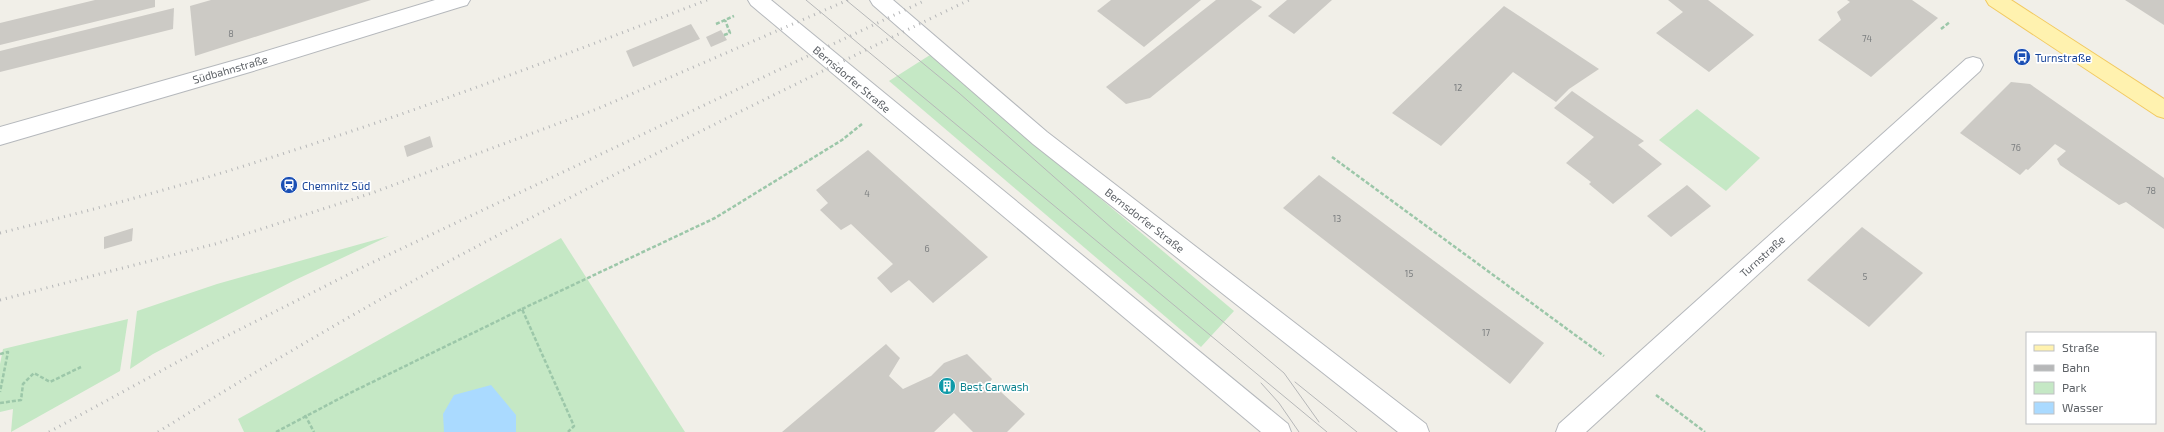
<svg xmlns="http://www.w3.org/2000/svg" width="2164" height="432" viewBox="0 0 2164 432" font-family="'Exo 2',sans-serif">
<rect width="100%" height="100%" fill="#f1efe8"/>
<g fill="#c5e8c5">
<path d="M930,55L1234,311L1201,347L889,81Z"/>
<path d="M1697,109L1760,158L1726,191L1659,140Z"/>
<path d="M389,236L293,281L153,354L130,369L137,311L217,284Z"/>
<path d="M561,238L685,432H244L238,419Z"/>
<path d="M128,319L120,371L11,432L13,409L0,412V364L3,349Z"/>
</g>
<path fill="#aadaff" d="M491,385L516,415V432H444L443,414L454,395Z"/>
<g fill="#cccac5">
<path d="M95,0H155V7L0,45V23Z"/>
<path d="M211,0H371L195,56L190,6Z"/>
<path d="M1111,0H1201L1144,47L1097,11Z"/>
<path d="M1216,0H1251L1262,7L1150,98L1126,104L1106,87Z"/>
<path d="M1287,0H1332L1294,34L1268,16Z"/>
<path d="M1668,0H1708L1754,35L1709,72L1656,33L1683,12Z"/>
<path d="M1847,0H1912L1938,18L1871,77L1818,40L1841,20L1837,12L1850,2Z"/>
<path d="M2125,0H2164V25Z"/>
<path d="M1504,6L1599,69L1569,89L1556,102L1513,72L1441,146L1392,113Z"/>
<path d="M174,8L173,29L0,72V51Z"/>
<path d="M691,24L700,39L633,67L626,51Z"/>
<path d="M721,30L727,40L711,47L706,37Z"/>
<path d="M2011,82L2030,84L2164,178V229L2126,202L2119,205L2060,165L2057,159L2066,151L2055,144L2028,170L2026,169L2020,175L1960,133Z"/>
<path d="M1572,91L1644,141L1638,145L1662,164L1613,204L1589,184L1591,182L1566,163L1594,137L1554,108Z"/>
<path d="M430,136L433,147L407,157L404,146Z"/>
<path d="M868,150L988,257L933,303L909,280L891,293L877,278L893,264L851,224L841,230L820,210L828,203L816,190Z"/>
<path d="M1319,175L1544,343L1510,384L1283,208Z"/>
<path d="M1687,185L1711,206L1671,237L1647,216Z"/>
<path d="M1862,227L1923,273L1869,327L1807,280Z"/>
<path d="M133,228L132,241L104,249V237Z"/>
<path d="M886,344L900,358L889,376L903,389L931,376L944,363L967,354L992,379L990,382L1025,414L1007,432H973L954,413L934,432H782Z"/>
</g>
<g fill="none" stroke-linecap="round" stroke-linejoin="round">
<defs>
<g id="minor">
<path d="M435,0H470L467,5L460,7L250,72L0,145V127L250,56Z"/>
<path d="M748,0H771L1288,424L1291,432H1261L751,5Z"/>
<path d="M870,0H893L1047,132L1426,424L1429,432H1398L1033,144L873,5Z"/>
<path d="M1973,57L1980,59L1983,65L1980,71L1586,432H1556L1559,424L1966,59Z"/>
</g>
<path id="major" d="M1986,0H2011L2164,99V118L2157,116L1989,5Z"/>
</defs>
<use href="#minor" stroke="#b5b8bc" stroke-width="2"/>
<use href="#major" stroke="#f2c960" stroke-width="2"/>
<g stroke="#9cc7a9" stroke-width="2.5" stroke-dasharray="4 2" stroke-linecap="butt">
<path d="M716,24L734,16"/>
<path d="M1941,29L1950,22"/>
<path d="M724,35L730,33L725,20"/>
<path d="M1332,157L1604,356"/>
<path d="M522,309L715,218L842,140L862,124"/>
<path d="M0,354L8,352L0,392"/>
<path d="M1656,395L1705,432"/>
<path d="M0,403L21,400L23,384L34,373L50,382L81,367"/>
<path d="M305,415L314,432"/>
<path d="M276,432L350,393L522,309L574,426L568,432"/>
</g>
<use href="#minor" fill="#fff" fill-rule="evenodd"/>
<use href="#major" fill="#fff2af" fill-rule="evenodd"/>
<g stroke="#b6b7b8" stroke-width="1">
<path d="M806,0L1327,432"/>
<path d="M846,0L959,93L1113,229L1284,373L1319,422"/>
<path d="M1295,382L1357,432"/>
<path d="M1261,383L1279,403L1299,432"/>
</g>
<g stroke="#b6b7b8" stroke-width="3" stroke-dasharray="1 5" stroke-linecap="butt">
<path d="M0,233C88,211 176,188 263,160C413,113 560,57 707,0"/>
<path d="M0,300L215,244L372,193L597,109L848,0"/>
<path d="M49,432L205,347L367,265L926,0"/>
<path d="M158,432C256,371 355,312 457,257C625,167 797,83 969,0"/>
</g>
</g>
<defs>
<symbol id="bus-disc" viewBox="-11 -11 22 22"><circle r="9.5" fill="#1a4fb4" stroke="#fff"/><path d="M-5-6H5V4H4V6H2V4H-2V6H-4V4H-5ZM-3.5-4V0h7V-4ZM-3.5 1.2v1.5H-2V1.2ZM2 1.2v1.5H3.5V1.2Z" fill="#fff"/></symbol>
<symbol id="station-disc" viewBox="-11 -11 22 22"><circle r="9.5" fill="#1a4fb4" stroke="#fff"/><path d="M-3-6H3Q5-6 5-4V2Q5 4 3 4L4.5 6H3L1.5 4h-3L-3 6H-4.5L-3 4Q-5 4-5 2V-4Q-5-6-3-6ZM-3.5-4v3h7v-3ZM-3.5 1v1.5H-2V1ZM2 1v1.5H3.5V1Z" fill="#fff"/></symbol>
<symbol id="building-disc" viewBox="-11 -11 22 22"><circle r="9.5" fill="#0f9aa8" stroke="#fff"/><path d="M-4-6H4V6H1V3H-1V6H-4ZM-2.5-4.3h1.7v1.8h-1.7ZM.8-4.3h1.7v1.8H.8ZM-2.5-1h1.7V.8h-1.7ZM.8-1h1.7V.8H.8Z" fill="#fff"/></symbol>
</defs>
<g fill-rule="evenodd">
<use href="#bus-disc" x="2012" y="47" width="20" height="20"/>
<use href="#station-disc" x="279" y="175" width="20" height="20"/>
<use href="#building-disc" x="937" y="376" width="20" height="20"/>
</g>
<g text-anchor="middle" dominant-baseline="central" stroke-width="3.5" stroke-linejoin="round" paint-order="stroke">
<g font-size="9" fill="#7a7d7f">
<text x="231" y="33">8</text>
<text x="1867" y="38">74</text>
<text x="1458" y="87">12</text>
<text x="2016" y="147">76</text>
<text x="2151" y="190">78</text>
<text x="867" y="193">4</text>
<text x="1337" y="218">13</text>
<text x="927" y="248">6</text>
<text x="1409" y="273">15</text>
<text x="1865" y="276">5</text>
<text x="1486" y="332">17</text>
</g>
<g font-size="11" fill="#164399" stroke="#fff" text-anchor="start">
<text x="2035" y="57">Turnstraße</text>
<text x="302" y="185">Chemnitz Süd</text>
</g>
<g font-size="11" fill="#5f6368" stroke="#fff">
<text transform="translate(230 69) rotate(-16)">Südbahnstraße</text>
<text transform="translate(852 79) rotate(40)">Bernsdorfer Straße</text>
<text transform="translate(1145 220) rotate(38)">Bernsdorfer Straße</text>
<text transform="translate(1762 256) rotate(-42)">Turnstraße</text>
</g>
<g font-size="11" fill="#0d838f" stroke="#fff" text-anchor="start">
<text x="960" y="386">Best Carwash</text>
</g>
</g>
<rect x="2026" y="332" width="130" height="92" fill="#ffffff" stroke="#bfc1c3"/>
<rect x="2034" y="345" width="20" height="6" fill="#fff2af" stroke="#bfc1c3"/>
<text x="2062" y="352" font-size="12" fill="#5f6368">Straße</text>
<rect x="2034" y="365" width="20" height="6" fill="#b6b7b8" stroke="#bfc1c3"/>
<text x="2062" y="372" font-size="12" fill="#5f6368">Bahn</text>
<rect x="2034" y="382" width="20" height="12" fill="#c5e8c5" stroke="#bfc1c3"/>
<text x="2062" y="392" font-size="12" fill="#5f6368">Park</text>
<rect x="2034" y="402" width="20" height="12" fill="#aadaff" stroke="#bfc1c3"/>
<text x="2062" y="412" font-size="12" fill="#5f6368">Wasser</text>
</svg>
